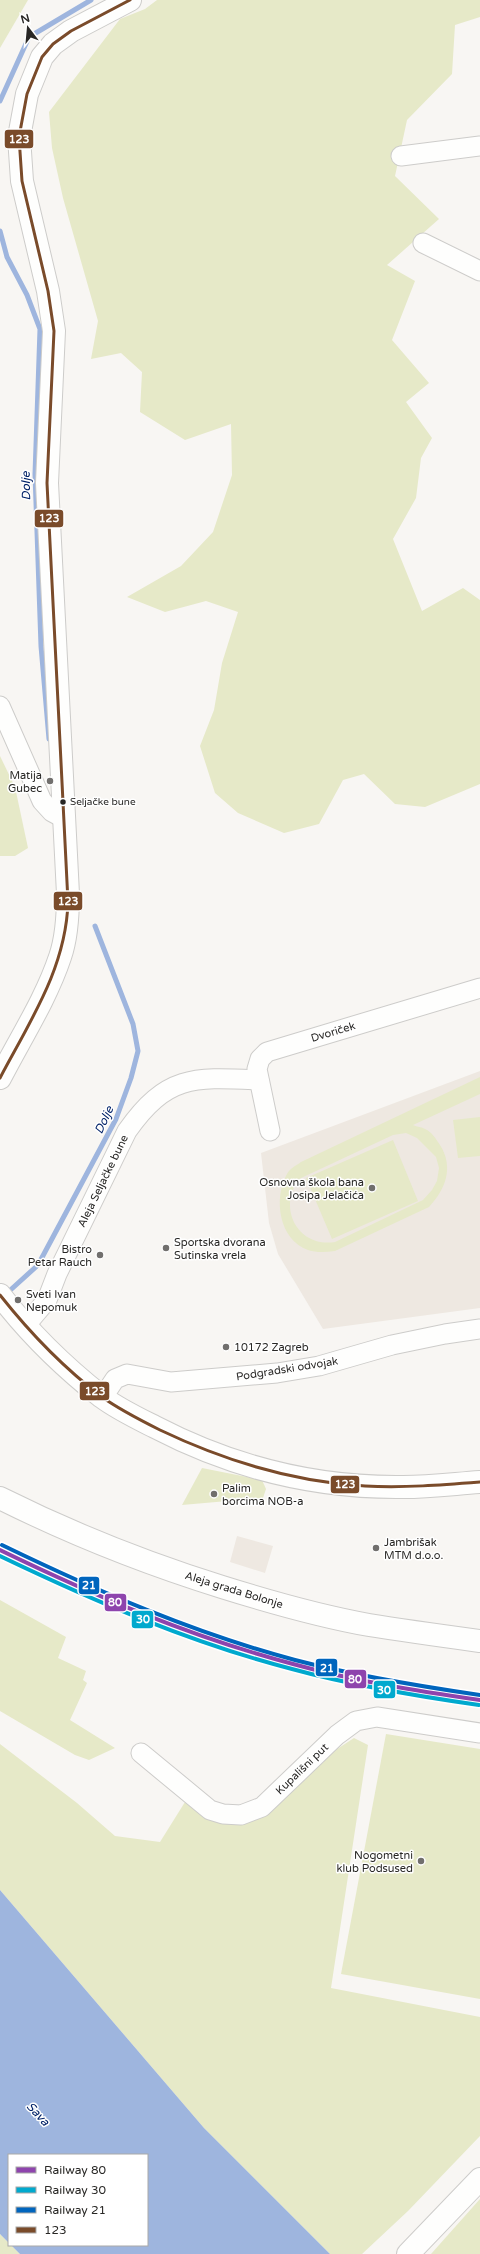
<svg xmlns="http://www.w3.org/2000/svg" width="480" height="2254" viewBox="0 0 480 2254" font-family="'Varela Round',sans-serif">
<rect width="100%" height="100%" fill="#f8f6f3"/>
<g fill="#eee8e1">
<path d="M480,1071V1308L323,1329L278,1254L269,1223L261,1153Z"/>
<path d="M237,1536L273,1546L265,1573L230,1562Z"/>
</g>
<g fill="#e6e9c8" fill-rule="evenodd">
<path d="M0,0H28L0,48Z"/>
<path d="M157,0H480V17L455,25L452,74L407,120L395,176L439,219L387,265L415,281L392,340L429,383L406,402L432,438L421,458L416,498L393,539L422,611L463,588L480,600V784L425,807L395,804L364,774L343,780L319,824L284,833L238,813L215,793L200,746L214,710L222,663L238,612L206,601L165,612L127,597L181,566L213,532L232,475L231,424L185,440L140,412L142,372L121,353L91,359L98,321L63,198L52,148L49,112L120,19L145,9Z"/>
<path d="M0,756L15,787L28,848L15,856H0Z"/>
<path d="M480,1077V1094L413,1125C417,1127 422,1127 425,1129C432,1132 436,1139 440,1145C454,1167 446,1189 429,1207L335,1251C326,1252 317,1253 308,1250C279,1240 273,1198 287,1174C289,1169 297,1165 301,1162ZM406,1133L417,1138L436,1157L439,1168L437,1181L432,1190L423,1200L335,1242C298,1248 277,1208 299,1179L393,1135Z"/>
<path d="M480,1117V1156L458,1158L453,1120Z"/>
<path d="M393,1140L418,1201L332,1239L306,1178Z"/>
<path d="M202,1468L262,1480L266,1489L263,1498L182,1505Z"/>
<path d="M0,1600L66,1637L58,1658L86,1671L83,1680L87,1683L70,1720L115,1748L89,1760L75,1755L0,1711Z"/>
<path d="M386,1734L480,1749V1999L341,1974Z"/>
<path d="M354,1738L368,1745L331,1988L480,2017V2136L408,2211L362,2254H330L204,2128L0,1890V1744L77,1803L115,1836L160,1842L185,1802L217,1821L260,1818L331,1753Z"/>
<path d="M480,2199V2254H431Z"/>
<path d="M0,2234L20,2254H0Z"/>
</g>
<path fill="#9eb5de" d="M0,1890L204,2128L330,2254H20L11,2245H147V2155H9V2243L0,2234Z"/>
<g fill="none" stroke-linecap="round" stroke-linejoin="round">
<g stroke="#9eb5de" stroke-width="5">
<path d="M0,101L29,37L91,0"/>
<path d="M0,231L7,257L27,295L40,329L35,474L41,646L49,739"/>
<path d="M6,1294L38,1265L116,1119L131,1078L138,1051L133,1024L95,926"/>
</g>
<defs>
<g id="street">
<path d="M401,156L480,146"/>
<path d="M423,243L480,271"/>
<path d="M0,706L42,801L52,812L65,819"/>
<path d="M270,1131L257,1069L260,1059L267,1052L480,988"/>
<path d="M25,1326L47,1300L57,1274L127,1131C167,1074 195,1077 259,1080"/>
<path d="M103,1397L115,1379L127,1374L171,1382L277,1373L319,1366L392,1345L445,1334L480,1329"/>
<path d="M141,1753L210,1810L223,1814L241,1815L262,1807L337,1735L356,1721L377,1717L480,1733"/>
</g>
<g id="secondary">
<path d="M0,1078C20,1039 46,999 60,957C67,937 68,915 68,894L47,483L54,331L48,291L22,181L19,137L27,94L42,57L53,44L71,31L130,0"/>
<path d="M0,1295C29,1333 64,1367 102,1397C118,1409 137,1418 155,1427C230,1466 311,1487 396,1487C424,1488 452,1484 480,1482"/>
<path d="M0,1498C72,1534 145,1563 222,1587C270,1602 319,1616 369,1625C406,1631 443,1636 480,1641"/>
<path d="M408,2254L480,2179"/>
</g>
</defs>
<use href="#street" stroke="#cdccca" stroke-width="21"/>
<use href="#secondary" stroke="#cdccca" stroke-width="24"/>
<use href="#street" stroke="#fefefd" stroke-width="19"/>
<use href="#secondary" stroke="#fefefd" stroke-width="22"/>
<defs>
<g id="bus-1">
<path d="M0,1078C30,1021 66,968 68,902L47,483L54,331L48,291L22,181L19,137L27,94L42,57L53,44L71,31L130,0"/>
<path d="M0,1295C30,1333 64,1368 102,1397C120,1410 140,1420 160,1430C225,1461 294,1482 365,1486C404,1488 442,1485 480,1482"/>
</g>
</defs>
<use href="#bus-1" stroke="#fff" stroke-width="6"/>
<use href="#bus-1" stroke="#7a4b2a" stroke-width="3"/>
<defs>
<path id="rail-1" d="M0,1550C95,1596 191,1637 293,1664C354,1681 417,1691 480,1700"/>
<path id="rail-2" d="M0,1556C94,1601 191,1643 292,1669C354,1686 416,1696 479,1705"/>
<path id="rail-3" d="M2,1545C97,1591 194,1633 295,1660C356,1676 418,1686 480,1695"/>
</defs>
<use href="#rail-1" stroke="#fff" stroke-width="7"/>
<use href="#rail-2" stroke="#fff" stroke-width="7"/>
<use href="#rail-3" stroke="#fff" stroke-width="7"/>
<use href="#rail-1" stroke="#8e44ad" stroke-width="4"/>
<use href="#rail-2" stroke="#00a9ce" stroke-width="4"/>
<use href="#rail-3" stroke="#0065bd" stroke-width="4"/>
</g>
<g fill="#716f6d" stroke="#fff" stroke-width="1.5">
<circle cx="50" cy="781" r="4"/>
<circle cx="372" cy="1188" r="4"/>
<circle cx="166" cy="1248" r="4"/>
<circle cx="100" cy="1255" r="4"/>
<circle cx="18" cy="1300" r="4"/>
<circle cx="226" cy="1347" r="4"/>
<circle cx="214" cy="1494" r="4"/>
<circle cx="376" cy="1548" r="4"/>
<circle cx="421" cy="1861" r="4"/>
</g>
<circle fill="#282725" stroke="#fff" stroke-width="1.5" cx="63" cy="802" r="3.5"/>
<g text-anchor="middle" dominant-baseline="central" stroke-width="3" stroke-linejoin="round" paint-order="stroke">
<g font-size="10" fill="#282725" stroke="#fff" text-anchor="start">
<text x="70" y="802">Seljačke bune</text>
</g>
<g font-size="11" fill="#282725" stroke="#fff" text-anchor="start">
<text x="42" y="775" text-anchor="end">Matija<tspan x="42" dy="13">Gubec</tspan></text>
<text x="364" y="1182" text-anchor="end">Osnovna škola bana<tspan x="364" dy="13">Josipa Jelačića</tspan></text>
<text x="174" y="1242">Sportska dvorana<tspan x="174" dy="13">Sutinska vrela</tspan></text>
<text x="92" y="1249" text-anchor="end">Bistro<tspan x="92" dy="13">Petar Rauch</tspan></text>
<text x="26" y="1294">Sveti Ivan<tspan x="26" dy="13">Nepomuk</tspan></text>
<text x="234" y="1347">10172 Zagreb</text>
<text x="222" y="1488">Palim<tspan x="222" dy="13">borcima NOB-a</tspan></text>
<text x="384" y="1542">Jambrišak<tspan x="384" dy="13">MTM d.o.o.</tspan></text>
<text x="413" y="1855" text-anchor="end">Nogometni<tspan x="413" dy="13">klub Podsused</tspan></text>
</g>
<g font-size="11" fill="#282725" stroke="#fff">
<text transform="translate(333 1032) rotate(-17)">Dvoriček</text>
<text transform="translate(103 1181) rotate(-64)">Aleja Seljačke bune</text>
<text transform="translate(287 1369) rotate(-9)">Podgradski odvojak</text>
<text transform="translate(234 1590) rotate(17)">Aleja grada Bolonje</text>
<text transform="translate(302 1769) rotate(-44)">Kupališni put</text>
</g>
<g font-size="12" font-style="italic" fill="#002167" stroke="#fff">
<text transform="translate(26 486) rotate(-91)">Dolje</text>
<text transform="translate(104 1120) rotate(-65)">Dolje</text>
<text transform="translate(38 2114) rotate(47)">Sava</text>
</g>
</g>
<g stroke="#fff" stroke-width="1.5">
<rect x="4" y="129" width="30" height="20" rx="4" fill="#7a4b2a"/>
<rect x="34" y="509" width="30" height="19" rx="4" fill="#7a4b2a"/>
<rect x="53" y="891" width="30" height="20" rx="4" fill="#7a4b2a"/>
<rect x="79" y="1381" width="31" height="20" rx="4" fill="#7a4b2a"/>
<rect x="330" y="1475" width="30" height="19" rx="4" fill="#7a4b2a"/>
<rect x="78" y="1576" width="22" height="19" rx="4" fill="#0065bd"/>
<rect x="104" y="1593" width="23" height="19" rx="4" fill="#8e44ad"/>
<rect x="131" y="1610" width="23" height="19" rx="4" fill="#00a9ce"/>
<rect x="315" y="1658" width="23" height="19" rx="4" fill="#0065bd"/>
<rect x="344" y="1669" width="23" height="20" rx="4" fill="#8e44ad"/>
<rect x="373" y="1680" width="23" height="19" rx="4" fill="#00a9ce"/>
</g>
<g font-size="11" text-anchor="middle" font-weight="bold" fill="#fff">
<text x="19" y="143">123</text>
<text x="49" y="522">123</text>
<text x="68" y="905">123</text>
<text x="95" y="1395">123</text>
<text x="345" y="1488">123</text>
<text x="89" y="1589">21</text>
<text x="115" y="1606">80</text>
<text x="143" y="1623">30</text>
<text x="327" y="1672">21</text>
<text x="355" y="1683">80</text>
<text x="384" y="1694">30</text>
</g>
<rect x="8" y="2154" width="140" height="92" fill="#ffffff" stroke="#a9a9a8"/>
<rect x="16" y="2167" width="20" height="6" fill="#8e44ad" stroke="#a9a9a8"/>
<text x="44" y="2174" font-size="12" fill="#282725">Railway 80</text>
<rect x="16" y="2187" width="20" height="6" fill="#00a9ce" stroke="#a9a9a8"/>
<text x="44" y="2194" font-size="12" fill="#282725">Railway 30</text>
<rect x="16" y="2207" width="20" height="6" fill="#0065bd" stroke="#a9a9a8"/>
<text x="44" y="2214" font-size="12" fill="#282725">Railway 21</text>
<rect x="16" y="2227" width="20" height="6" fill="#7a4b2a" stroke="#a9a9a8"/>
<text x="44" y="2234" font-size="12" fill="#282725">123</text>
<g transform="translate(28 28) rotate(344)" stroke="#ffffff" stroke-width="3" paint-order="stroke">
<path d="M0-3L7 15L0 10L-7 15Z" fill="#282725"/>
<text y="-6" font-size="11" font-weight="bold" text-anchor="middle" fill="#282725">N</text>
</g>
</svg>
